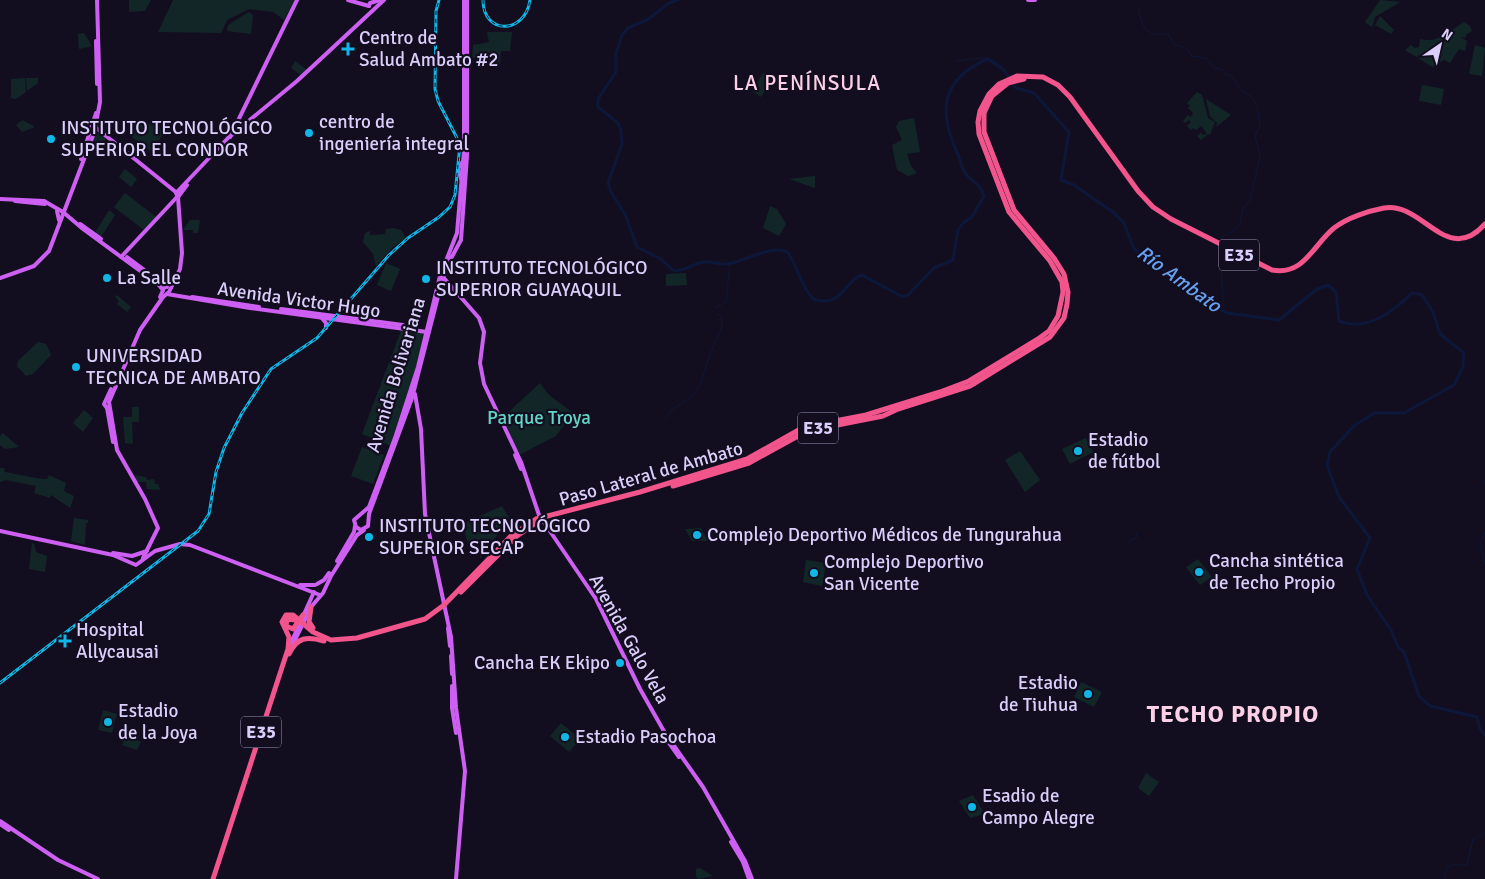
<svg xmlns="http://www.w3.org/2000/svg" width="1485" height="879" viewBox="0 0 1485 879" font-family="Signika,sans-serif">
<rect width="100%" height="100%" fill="#130e1f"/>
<g fill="#122628">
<path d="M129,0H151L145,11L129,12Z"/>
<path d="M173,0H295L284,20L273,12L249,9L227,20L221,33L158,32Z"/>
<path d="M1380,0L1400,2L1375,17L1372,27L1365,22Z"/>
<path d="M249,12L253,15L251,34L227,31L228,25Z"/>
<path d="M1380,16L1394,30L1391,34L1375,25Z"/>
<path d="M1464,22L1470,26L1472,31L1467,34L1465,38L1460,37L1467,41L1465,51L1459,49L1450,63L1444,60L1432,67L1405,50L1411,45L1415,48L1419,47L1420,39C1438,44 1450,31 1464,22Z"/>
<path d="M487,32H512L510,51H501L500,64L478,65V58H472L473,45L489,42Z"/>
<path d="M84,33L92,46L79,49L78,34Z"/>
<path d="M1475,45L1485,48L1482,76L1469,74Z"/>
<path d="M295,61L307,70L302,76L291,68Z"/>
<path d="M763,73L772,79L761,97L752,91Z"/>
<path d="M25,78L26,92L16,99L11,98V79Z"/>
<path d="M26,78H38V83L27,91Z"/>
<path d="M1422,85L1444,89L1441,105L1419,101Z"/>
<path d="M1197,92L1202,95L1208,118L1215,122L1210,135L1208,134L1201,140L1197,136L1201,133L1204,135L1207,133L1201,126L1196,130L1193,128L1191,130L1187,126L1191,122L1189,120L1185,123L1183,121L1188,115L1191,117L1193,113L1188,108L1190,106L1187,103Z"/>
<path d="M1206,99L1231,115L1216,127L1217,123L1210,116Z"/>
<path d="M914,118L920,152L907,154L911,166L917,173L908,176L897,170L892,145L902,140L896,127L899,121Z"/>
<path d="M140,119L166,131L150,151L132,137Z"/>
<path d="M22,120L35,127L22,132L16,125Z"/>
<path d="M96,133H101L107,138L97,148V142L92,140Z"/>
<path d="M125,169L137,179L131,187L119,177Z"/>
<path d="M815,176V188L789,179L814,176Z"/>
<path d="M125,193L156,217L144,230L114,207Z"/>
<path d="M770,206L777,209L786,224L779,236L763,228Z"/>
<path d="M109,210L115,215L101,237L95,233Z"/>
<path d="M190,220H200L198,233H193V230H183Z"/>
<path d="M393,228L401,230L406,238L392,248L376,266L373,254L363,242L365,233L370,231V235L385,234L386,229Z"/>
<path d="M386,263L400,269L391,291L377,285Z"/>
<path d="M686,273L687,285L666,286V274Z"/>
<path d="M117,295L131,307L127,312L117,304L119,301L115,297Z"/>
<path d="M402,328L426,331L408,396L391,446L362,434Z"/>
<path d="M38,342L46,344L51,355L33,374L26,376L17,366L18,361Z"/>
<path d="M540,383L549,395L573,413L556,436L519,455L503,419C513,406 528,395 540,383Z"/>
<path d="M132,407H139V422H132L133,444L125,443L123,417H132Z"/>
<path d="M84,410L93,418L83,432L73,423Z"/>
<path d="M3,433L19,447L5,449L0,445V436Z"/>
<path d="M1086,438L1093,452L1070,464L1062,449Z"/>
<path d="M362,447L384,455L373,484L351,476Z"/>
<path d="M1020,451L1040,480L1025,492L1005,460Z"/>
<path d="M0,468H4L5,472L42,479H47L49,475L66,483L64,491L74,496L70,508L51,495L50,498L34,493L36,486L6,480L0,482Z"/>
<path d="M134,475L146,477L147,480L154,479L155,484H158L160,490L147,489L146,482H137Z"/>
<path d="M502,506L509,518L481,558L477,551L474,552L466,538L464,523Z"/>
<path d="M74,518L88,520V523H86L85,545L71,541Z"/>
<path d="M701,528L708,541H692L685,529Z"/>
<path d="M32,543L34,544L36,552L47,556L45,572L29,569Z"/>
<path d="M1198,559L1212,577L1200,585L1186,567Z"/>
<path d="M806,560L826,563L822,586L803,582Z"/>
<path d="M1081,682L1102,692L1094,707L1074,697Z"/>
<path d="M103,710L117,714L112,733L98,730Z"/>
<path d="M561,723L580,739L569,752L550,736Z"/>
<path d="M126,736L141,742L137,750L122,745Z"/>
<path d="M1146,773L1159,782L1149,796L1138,788Z"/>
<path d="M973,795L985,814L970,818L959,801Z"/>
<path d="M700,868L713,876L698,879L696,876V869Z"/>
</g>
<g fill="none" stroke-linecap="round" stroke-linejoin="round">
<g stroke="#0d1739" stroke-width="1">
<path d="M1139,8C1139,18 1143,32 1155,34C1160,35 1163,33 1168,34L1175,45L1186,48L1192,56L1206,58L1214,68L1222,69L1227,75L1232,76L1241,91L1251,96L1257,105L1260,126L1255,136L1260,156L1250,201L1243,208L1240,224L1235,230L1222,237L1221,240"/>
<path d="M956,61C974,60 992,51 1004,70"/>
<path d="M1223,255V253"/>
<path d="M1220,265L1222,257"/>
<path d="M1221,267L1224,312"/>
<path d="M715,308L726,302L730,263"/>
<path d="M665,419L672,410L691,397L700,385L709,357L722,327L721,316L717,314"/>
<path d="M1485,481V483"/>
<path d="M1485,532L1480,545L1485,564"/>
<path d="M1130,543V540L1137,537L1136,533"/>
<path d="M1444,879L1447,867L1452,865H1467L1473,839L1485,833"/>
</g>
<path stroke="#0d1739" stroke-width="3" d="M678,0L669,3L647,20L628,28L622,35L616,54V72L598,99V107L618,123L621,130L622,144L608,183L611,192L626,216L637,247L661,259L674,271C685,271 694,263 704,262C711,261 720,265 727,264C742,262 774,244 787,252C793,256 802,288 813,299C843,309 845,279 862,275L901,296H907L934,268L953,260L958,230L963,223L972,217L984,196C981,184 972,182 965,173C961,167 960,158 957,152C937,109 943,78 988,59L1004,70L1016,88L1034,93L1069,132L1061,180L1074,185L1113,212L1124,223L1134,249L1156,266L1186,281L1212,306L1227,313L1279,320L1317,289L1328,285L1336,292L1339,321C1367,332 1393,312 1412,293L1422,295L1433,312L1440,334L1464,353L1463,367L1454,385L1404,413H1375L1355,425L1330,452L1327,465L1339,497L1370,538L1357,569L1367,595L1391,630L1398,647L1404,652L1419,696L1430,706L1477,717L1480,729L1485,735"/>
<g stroke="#ce5ff3" stroke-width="4">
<path d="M348,0L369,6"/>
<path d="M464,0V151L457,233L440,276L418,367L395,438L369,507L354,520L356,527L361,530L368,526L369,514L412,398L442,281L448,264L461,240L467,156V0"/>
<path d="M1028,0H1035"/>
<path d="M369,6L370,3L380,0"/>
<path d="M96,41L97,84"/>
<path d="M95,127L177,193"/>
<path d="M230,137L297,0"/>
<path d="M81,159L96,113"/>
<path d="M462,181L458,169L463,161"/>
<path d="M178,197L176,193L228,138L297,81L384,0"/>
<path d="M178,197L187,185"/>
<path d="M0,199L44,201"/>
<path d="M15,201L45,204"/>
<path d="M44,201L63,212L83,229L158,284L163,290"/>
<path d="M57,211L59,220"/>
<path d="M80,224L101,239"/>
<path d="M121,257L177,197"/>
<path d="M127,257L167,287"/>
<path d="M443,277L479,318L484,332L480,363L484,384L521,462L539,515L596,599L640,689L665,733L703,787L745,861L752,879"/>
<path d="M0,278L34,266L49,251L94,133L100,102L97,0"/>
<path d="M167,294L250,308L427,332"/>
<path d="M160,297L164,288L170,283"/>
<path d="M192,297L259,307"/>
<path d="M281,309L403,325"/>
<path d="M321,317L326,323V328"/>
<path d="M111,389L104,404L107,408L113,442"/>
<path d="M415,394L421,429L425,514L451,637L456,708L465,771L456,879"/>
<path d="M515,455L521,469"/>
<path d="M0,531L113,555L136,565L155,551L180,544L190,545L320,595"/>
<path d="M113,553L132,556L147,551"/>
<path d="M143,558L158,528L145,499L117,450L109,402L140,330L163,297L169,292L180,269L182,253L178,197"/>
<path d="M337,561L354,532L355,526"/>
<path d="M317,584L324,580L329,573"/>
<path d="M300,585H315"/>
<path d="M448,628L450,646"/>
<path d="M290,645L314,592"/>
<path d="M292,646L311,607L323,593L331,576L357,535L364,530"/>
<path d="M451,656L452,674"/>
<path d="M452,686V708L456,733"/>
<path d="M667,740L679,757"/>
<path d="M0,821L58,860L98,879"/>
<path d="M0,824L9,830"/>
<path d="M731,842L743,862L749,879"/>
</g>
<g stroke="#f2548c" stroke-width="5">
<path d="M673,486L749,463L807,431L883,416L898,409L970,386L1050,337L1064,318L1067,304L1068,292L1064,274L1054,258L1014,210L984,132V113L992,96L1008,83L1024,79"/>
<path d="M461,592L517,536L537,522"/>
<path d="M311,607L309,622L313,628"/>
<path d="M295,620L287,619L286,626L293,629L303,615"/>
<path d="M289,654C297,637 307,636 324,641"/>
<path d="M213,879L288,649L289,637L282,622L286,615H293L313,632L331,640L357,638L425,619L444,605L511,536L536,519L640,492L747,459L804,427L866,415L940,392L969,381L1038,339L1049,331L1058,316L1063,292L1062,282L1050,261L1009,212L979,134L978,122L980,111L989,94L999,84L1017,76L1043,77L1058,85L1070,97L1138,191L1153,207L1171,219L1272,270C1304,276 1313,245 1334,228C1347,218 1368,211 1384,208C1422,201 1447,267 1485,224"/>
</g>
<defs>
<g id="rail">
<path d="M483,0C483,35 525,35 530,0"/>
<path d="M0,683L198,531L209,514L216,472L224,448L242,413L271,369L317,338L389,255L408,238L439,217L450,207L455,195L460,144L438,101L435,89L436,11L439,0"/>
</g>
</defs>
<use href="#rail" stroke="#11b6e6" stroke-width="3"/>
<use href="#rail" stroke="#130e1f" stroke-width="1" stroke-dasharray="4" stroke-linecap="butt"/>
</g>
<g fill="#11b6e6" stroke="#130e1f" stroke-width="2">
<path d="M345.5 41.5h5v5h5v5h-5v5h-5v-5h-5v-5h5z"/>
<circle cx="309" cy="133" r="5"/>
<circle cx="51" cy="139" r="5"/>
<circle cx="107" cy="278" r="5"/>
<circle cx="426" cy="279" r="5"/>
<circle cx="76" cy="367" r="5"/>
<circle cx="1078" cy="451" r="5"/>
<circle cx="697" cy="535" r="5"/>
<circle cx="369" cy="537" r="5"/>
<circle cx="1199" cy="572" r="5"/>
<circle cx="814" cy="573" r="5"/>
<path d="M62.5 633.5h5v5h5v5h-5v5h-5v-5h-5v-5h5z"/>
<circle cx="620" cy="663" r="5"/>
<circle cx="1088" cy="694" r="5"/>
<circle cx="108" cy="722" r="5"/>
<circle cx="565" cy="737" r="5"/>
<circle cx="972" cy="807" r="5"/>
</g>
<g text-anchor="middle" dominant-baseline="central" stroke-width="4.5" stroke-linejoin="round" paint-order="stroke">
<g fill="#130e1f" stroke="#9e95b9" stroke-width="1">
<rect x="1219" y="239.5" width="40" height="31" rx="4"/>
<rect x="798" y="412.5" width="40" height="31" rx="4"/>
<rect x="241" y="716.5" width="40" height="31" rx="4"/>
</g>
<g font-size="18" font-weight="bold" fill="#dacffb">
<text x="1239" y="255">E35</text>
<text x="818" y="428">E35</text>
<text x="261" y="732">E35</text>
</g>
<g font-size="19" fill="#dacffb" stroke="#130e1f" text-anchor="start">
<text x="359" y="38">Centro de<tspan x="359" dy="22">Salud Ambato #2</tspan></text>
<text x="319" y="122">centro de<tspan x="319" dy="22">ingeniería integral</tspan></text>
<text x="61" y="128">INSTITUTO TECNOLÓGICO<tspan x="61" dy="22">SUPERIOR EL CONDOR</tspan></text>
<text x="436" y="268">INSTITUTO TECNOLÓGICO<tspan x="436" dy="22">SUPERIOR GUAYAQUIL</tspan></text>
<text x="117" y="278">La Salle</text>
<text x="86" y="356">UNIVERSIDAD<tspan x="86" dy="22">TECNICA DE AMBATO</tspan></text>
<text x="1088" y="440">Estadio<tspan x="1088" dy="22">de fútbol</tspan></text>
<text x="379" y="526">INSTITUTO TECNOLÓGICO<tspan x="379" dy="22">SUPERIOR SECAP</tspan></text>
<text x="707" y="535">Complejo Deportivo Médicos de Tungurahua</text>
<text x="1209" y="561">Cancha sintética<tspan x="1209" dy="22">de Techo Propio</tspan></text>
<text x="824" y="562">Complejo Deportivo<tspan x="824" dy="22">San Vicente</tspan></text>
<text x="76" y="630">Hospital<tspan x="76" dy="22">Allycausai</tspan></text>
<text x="610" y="663" text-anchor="end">Cancha EK Ekipo</text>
<text x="1078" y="683" text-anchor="end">Estadio<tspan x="1078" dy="22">de Tiuhua</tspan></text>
<text x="118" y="711">Estadio<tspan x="118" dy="22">de la Joya</tspan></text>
<text x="575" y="737">Estadio Pasochoa</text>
<text x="982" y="796">Esadio de<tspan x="982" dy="22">Campo Alegre</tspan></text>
</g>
<g font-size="19" fill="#dacffb" stroke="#130e1f">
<text transform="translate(299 300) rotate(8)">Avenida Victor Hugo</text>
<text transform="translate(396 375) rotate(-73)">Avenida Bolivariana</text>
<text transform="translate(651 474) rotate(-16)">Paso Lateral de Ambato</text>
<text transform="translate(629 639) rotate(61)">Avenida Galo Vela</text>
</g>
<g font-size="19" fill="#62d5c7" stroke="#130e1f">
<text x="539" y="418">Parque Troya</text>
</g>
<g font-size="20" font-style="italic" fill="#65a0f3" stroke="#130e1f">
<text transform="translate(1179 279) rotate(36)">Río Ambato</text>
</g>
<g font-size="21" letter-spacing="1" fill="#fcd1e7" stroke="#130e1f">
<text x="807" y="83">LA PENÍNSULA</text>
</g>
<g font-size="24" font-weight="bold" letter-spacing="1" fill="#fcd1e7" stroke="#130e1f">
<text x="1233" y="714">TECHO PROPIO</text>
</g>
</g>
<g transform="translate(1440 45) rotate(34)" stroke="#130e1f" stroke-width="4" paint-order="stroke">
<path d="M0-4L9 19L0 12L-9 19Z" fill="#dacffb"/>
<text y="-8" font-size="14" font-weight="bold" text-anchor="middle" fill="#dacffb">N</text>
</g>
</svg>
